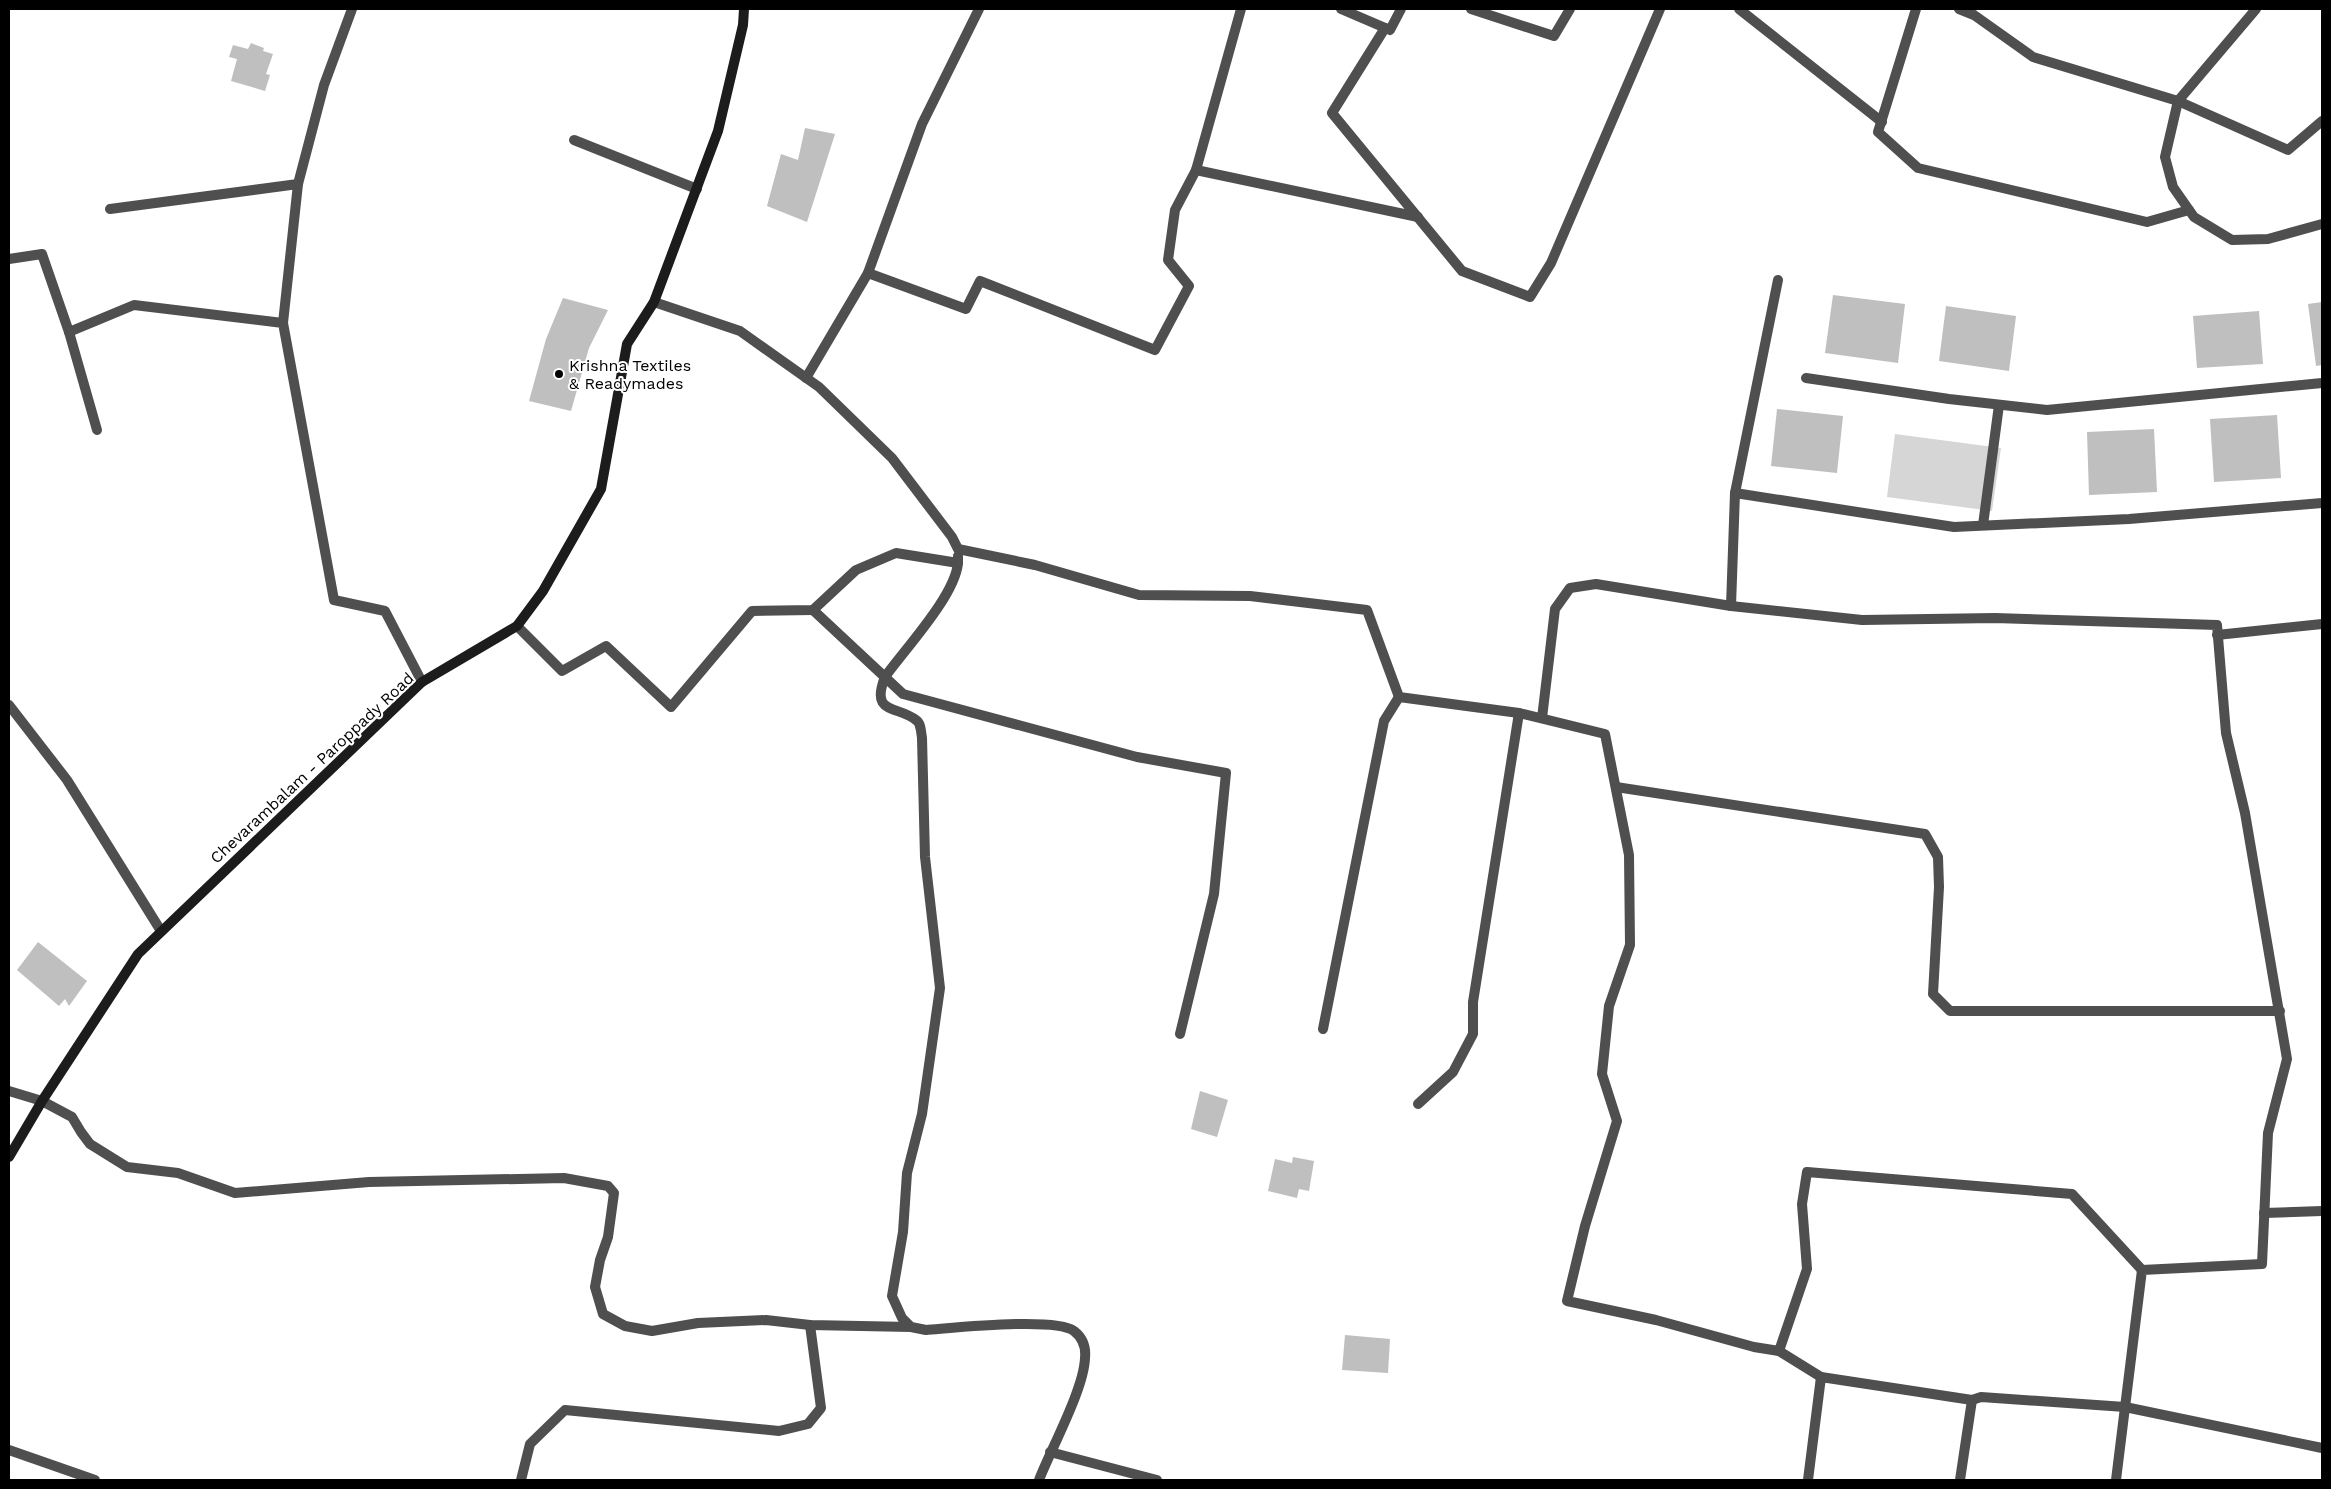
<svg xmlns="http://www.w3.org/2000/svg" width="2331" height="1489" viewBox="0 0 2331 1489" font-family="'Work Sans',sans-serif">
<rect width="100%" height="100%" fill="#fff"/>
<path fill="#d6d6d6" d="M1895,434L2001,448L1992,511L1887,497Z"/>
<g fill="#bfbfbf">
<path d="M251,43L264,48L263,51L273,54L266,74L270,75L265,91L231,81L237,59L229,57L233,45L248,49Z"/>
<path d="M805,128L835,134L807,222L767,206L781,154L798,160Z"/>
<path d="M1833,295L1905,304L1898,363L1825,353Z"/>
<path d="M563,298L608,310L589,348L571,411L529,401L546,339Z"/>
<path d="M2322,302V365L2316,366L2308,304Z"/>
<path d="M1946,306L2016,316L2009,371L1939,361Z"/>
<path d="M2259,311L2263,364L2197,368L2193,316Z"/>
<path d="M1777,409L1843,416L1837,473L1771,466Z"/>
<path d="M2277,415L2281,478L2214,482L2210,419Z"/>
<path d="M2154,429L2157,492L2089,495L2087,432Z"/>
<path d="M38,942L87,981L69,1006L65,999L59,1006L17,970Z"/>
<path d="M1200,1091L1228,1100L1217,1137L1191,1129Z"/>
<path d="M1293,1157L1314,1161L1309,1191L1299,1189L1297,1198L1268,1191L1275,1159L1292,1163Z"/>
<path d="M1345,1335L1390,1339L1388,1373L1342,1370Z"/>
</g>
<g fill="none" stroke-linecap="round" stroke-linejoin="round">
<g stroke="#4f4f4f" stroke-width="10">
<path d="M1341,9L1390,30L1401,9"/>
<path d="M1471,9L1554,36L1570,9"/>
<path d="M1739,9L1882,122"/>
<path d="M1916,9L1878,132L1918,168L2147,222L2189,210"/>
<path d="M1959,9L1974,15L2033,57L2178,101L2165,157L2173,187L2194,217L2232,240L2268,239L2322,224"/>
<path d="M2256,9L2178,101L2288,150L2322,121"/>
<path d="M1385,28L1332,113L1462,271L1530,297L1551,263L1660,9"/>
<path d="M574,140L697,189"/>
<path d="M1196,170L1418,217"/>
<path d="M110,209L298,184L324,85L352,9"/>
<path d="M9,259L42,254L69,332L97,430"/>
<path d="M868,273L966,309L980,281L1155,350L1189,286L1168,260L1175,210L1196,170L1241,9"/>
<path d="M654,302L740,331L819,387L892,458L952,537L958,549L1035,565L1139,595L1250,596L1367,610L1399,697L1519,713L1605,734L1629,855L1630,945L1609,1006L1602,1074L1617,1121L1585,1226L1567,1301L1656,1320L1754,1347L1779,1351L1807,1269L1802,1204L1807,1172L2072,1194L2142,1270"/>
<path d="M283,323L298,184"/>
<path d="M69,332L134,305L283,323L334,600L385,611L422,682"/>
<path d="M806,378L868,273L922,124L979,9"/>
<path d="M1806,378L1949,399L2047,410L2322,383"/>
<path d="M1735,493L1778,280"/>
<path d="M1983,525L1999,405"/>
<path d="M958,563C955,596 905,649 885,677C870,715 897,705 916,720C921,723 921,732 922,738L925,857L940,988L922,1114L907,1173L903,1232L892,1296L902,1318L911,1327L926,1330C954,1328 1055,1317 1074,1331C1083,1338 1086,1348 1085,1358C1084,1389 1051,1449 1039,1480"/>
<path d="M1731,606L1735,493L1954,527L2129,519L2322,503"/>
<path d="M813,610L903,694L1137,757L1226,773L1214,894L1180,1034"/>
<path d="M517,626L562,671L606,646L671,707L752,611L813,610L856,570L896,553L958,563V556"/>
<path d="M2217,635L2322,624"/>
<path d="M9,705L67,780L161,931"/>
<path d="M1542,718L1555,609L1570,588L1596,584L1731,606L1862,620L1995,618L2217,625L2226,733L2245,813L2287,1059L2268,1133L2262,1264L2142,1270L2116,1480"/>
<path d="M1616,787L1925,834L1938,857L1939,887L1933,994L1950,1011H2280"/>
<path d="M1323,1029L1384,721L1399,697"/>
<path d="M9,1091L42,1101L72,1117L81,1132L90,1144L127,1167L178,1173L235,1193L369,1182L564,1178L608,1186L614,1193L608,1237L600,1260L595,1287L603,1314L625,1326L652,1331L698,1323L766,1320L810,1325L911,1327"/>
<path d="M1418,1104L1453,1072L1473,1034V1002L1519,713"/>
<path d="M2264,1213L2322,1211"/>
<path d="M1779,1351L1821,1377"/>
<path d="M9,1450L95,1480"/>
<path d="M1050,1452L1157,1480"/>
<path d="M521,1480L530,1444L565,1410L779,1431L808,1424L821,1408L810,1325"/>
<path d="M1808,1480L1821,1377L1972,1400L1981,1397L2125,1407L2322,1448"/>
<path d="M1960,1480L1972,1400"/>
</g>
<path stroke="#1c1c1c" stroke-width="10" d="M9,1157L42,1101L138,954L422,682L517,626L543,591L601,489L627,344L654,302L718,131L743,25L744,9"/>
</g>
<circle fill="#000" stroke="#fff" stroke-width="2" cx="559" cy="374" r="5"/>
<g text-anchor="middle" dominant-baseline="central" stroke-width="4" stroke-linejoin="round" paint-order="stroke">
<g font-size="16" fill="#000" stroke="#fff" text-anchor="start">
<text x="569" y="365">Krishna Textiles<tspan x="569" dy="18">&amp; Readymades</tspan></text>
</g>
<g font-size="16" fill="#000" stroke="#fff">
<text transform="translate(312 768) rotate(-43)">Chevarambalam - Paroppady Road</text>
</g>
</g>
<rect width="2331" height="1489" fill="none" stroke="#000000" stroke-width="20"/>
</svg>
